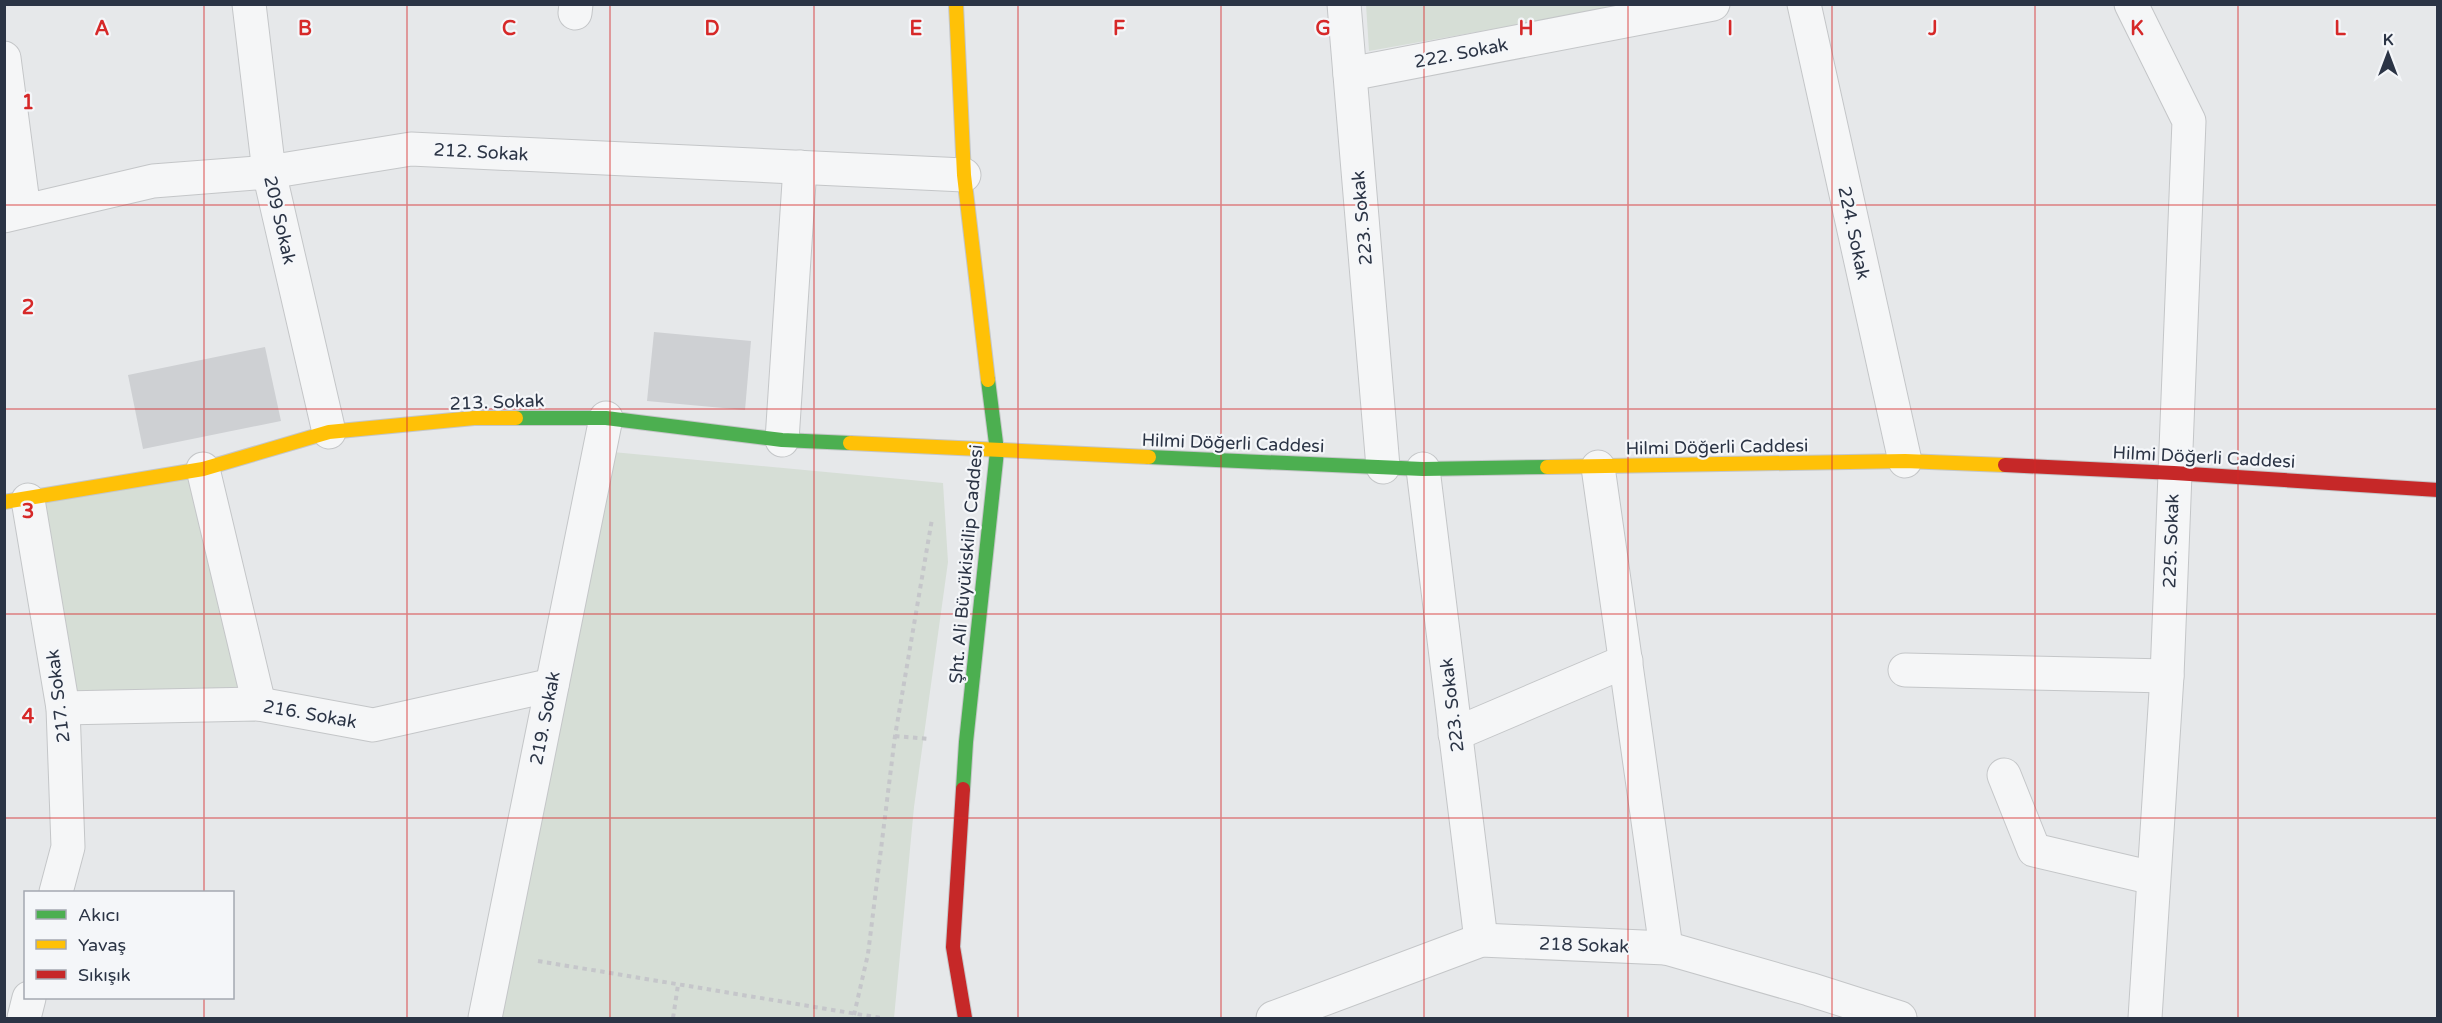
<svg xmlns="http://www.w3.org/2000/svg" width="2442" height="1023" viewBox="0 0 2442 1023" font-family="'Varela Round',sans-serif">
<rect width="100%" height="100%" fill="#e6e8ea"/>
<g fill="#d6ded6">
<path d="M1366,4L1630,5L1369,51Z"/>
<path d="M602,451L943,483L948,562L914,807L894,1018H502L571,653Z"/>
<path d="M203,469L259,704L63,708L28,500Z"/>
</g>
<g fill="#ced0d3">
<path d="M654,332L751,341L745,410L647,401Z"/>
<path d="M265,347L281,421L143,449L128,375Z"/>
</g>
<g fill="none" stroke-linecap="round" stroke-linejoin="round">
<defs>
<g id="street">
<path d="M249,4L269,172L329,432"/>
<path d="M1344,4L1383,467"/>
<path d="M1804,4L1905,461"/>
<path d="M2131,4L2189,121L2167,676L2145,1018"/>
<path d="M575,13L576,4"/>
<path d="M4,58L24,211"/>
<path d="M1350,74L1713,4"/>
<path d="M4,216L153,181L269,172L411,149L964,175"/>
<path d="M782,440L800,167"/>
<path d="M1598,467L1666,948"/>
<path d="M203,469L259,704"/>
<path d="M1423,469L1481,940"/>
<path d="M28,500L63,708L68,847L56,892"/>
<path d="M1905,670L2167,676"/>
<path d="M63,708L259,704L373,725L552,685"/>
<path d="M1455,734L1626,661"/>
<path d="M2004,775L2034,850L2153,878"/>
<path d="M24,1018L29,998"/>
<path d="M485,1018L606,418"/>
<path d="M1273,1018L1481,940L1666,948L1809,989L1900,1018"/>
</g>
<g id="fast">
<path d="M516,418H606L782,440L850,443"/>
<path d="M1149,457L1423,469L1547,467"/>
<path d="M963,789L966,742L997,451L988,380"/>
</g>
<g id="slow">
<path d="M956,4L964,175L988,380"/>
<path d="M850,443L1149,457"/>
<path d="M1547,467L1905,461L2005,465"/>
<path d="M4,502L203,469L329,432L474,418H516"/>
</g>
<g id="jam">
<path d="M2005,465L2174,473L2438,490"/>
<path d="M963,789L953,947L965,1018"/>
</g>
</defs>
<use href="#street" stroke="#c4c6c8" stroke-width="35"/>
<use href="#fast" stroke="#c4c6c8" stroke-width="16"/>
<use href="#slow" stroke="#c4c6c8" stroke-width="16"/>
<use href="#jam" stroke="#c4c6c8" stroke-width="16"/>
<g stroke="#c5c6ca" stroke-width="4" stroke-dasharray="4.5 4.5" stroke-linecap="butt">
<path d="M895,736L930,739"/>
<path d="M538,961L881,1018"/>
<path d="M854,1015L868,954L895,736L932,519"/>
<path d="M673,1018L678,985"/>
</g>
<use href="#street" stroke="#f5f6f7" stroke-width="33"/>
<use href="#fast" stroke="#4caf50" stroke-width="14"/>
<use href="#slow" stroke="#ffc107" stroke-width="14"/>
<use href="#jam" stroke="#c62828" stroke-width="14"/>
</g>
<path fill="none" stroke="#d62828" stroke-width="1.5" stroke-opacity="0.55" d="M204,4V892M407,4V1018M610,4V1018M814,4V1018M1018,4V1018M1221,4V1018M1424,4V1018M1628,4V1018M1832,4V1018M2035,4V1018M2238,4V1018M4,205H2438M4,409H2438M4,614H2438M4,818H2438M204,998V1018"/>
<g text-anchor="middle" dominant-baseline="central" stroke-width="4.5" stroke-linejoin="round" paint-order="stroke">
<g font-size="18" fill="#2b3445" stroke="#f4f6f9">
<text transform="translate(1461 53) rotate(-11)">222. Sokak</text>
<text transform="translate(481 152) rotate(3)">212. Sokak</text>
<text transform="translate(1362 218) rotate(-95)">223. Sokak</text>
<text transform="translate(280 220) rotate(77)">209 Sokak</text>
<text transform="translate(1854 233) rotate(78)">224. Sokak</text>
<text transform="translate(497 402) rotate(-2)">213. Sokak</text>
<text transform="translate(1233 443) rotate(2)">Hilmi Döğerli Caddesi</text>
<text transform="translate(1717 447) rotate(-1)">Hilmi Döğerli Caddesi</text>
<text transform="translate(2204 457) rotate(3)">Hilmi Döğerli Caddesi</text>
<text transform="translate(2171 541) rotate(-88)">225. Sokak</text>
<text transform="translate(966 564) rotate(-85)">Şht. Ali Büyükiskilip Caddesi</text>
<text transform="translate(58 696) rotate(-97)">217. Sokak</text>
<text transform="translate(1452 705) rotate(-97)">223. Sokak</text>
<text transform="translate(310 714) rotate(10)">216. Sokak</text>
<text transform="translate(545 718) rotate(-79)">219. Sokak</text>
<text transform="translate(1584 945) rotate(2)">218 Sokak</text>
</g>
</g>
<g font-size="20" text-anchor="middle" font-weight="bold" fill="#d62828" stroke="#f4f6f9" stroke-width="4.5" stroke-linejoin="round" paint-order="stroke">
<text x="102" y="35">A</text>
<text x="305" y="35">B</text>
<text x="509" y="35">C</text>
<text x="712" y="35">D</text>
<text x="916" y="35">E</text>
<text x="1119" y="35">F</text>
<text x="1323" y="35">G</text>
<text x="1526" y="35">H</text>
<text x="1730" y="35">I</text>
<text x="1933" y="35">J</text>
<text x="2137" y="35">K</text>
<text x="2340" y="35">L</text>
<text x="28" y="109">1</text>
<text x="28" y="314">2</text>
<text x="28" y="518">3</text>
<text x="28" y="723">4</text>
</g>
<rect width="2442" height="1023" fill="none" stroke="#2b3445" stroke-width="12"/>
<rect x="24" y="891" width="210" height="108" fill="#f4f6f9" stroke="#a4a8b1" stroke-width="1.5"/>
<rect x="36" y="910" width="30" height="9" fill="#4caf50" stroke="#a4a8b1" stroke-width="1.5"/>
<text x="78" y="921" font-size="18" fill="#2b3445">Akıcı</text>
<rect x="36" y="940" width="30" height="9" fill="#ffc107" stroke="#a4a8b1" stroke-width="1.5"/>
<text x="78" y="951" font-size="18" fill="#2b3445">Yavaş</text>
<rect x="36" y="970" width="30" height="9" fill="#c62828" stroke="#a4a8b1" stroke-width="1.5"/>
<text x="78" y="981" font-size="18" fill="#2b3445">Sıkışık</text>
<g transform="translate(2388 54)" stroke="#f4f6f9" stroke-width="4.5" paint-order="stroke">
<path d="M0-4.5L10 22L0 15L-10 22Z" fill="#2b3445"/>
<text y="-9" font-size="16" font-weight="bold" text-anchor="middle" fill="#2b3445">K</text>
</g>
</svg>
